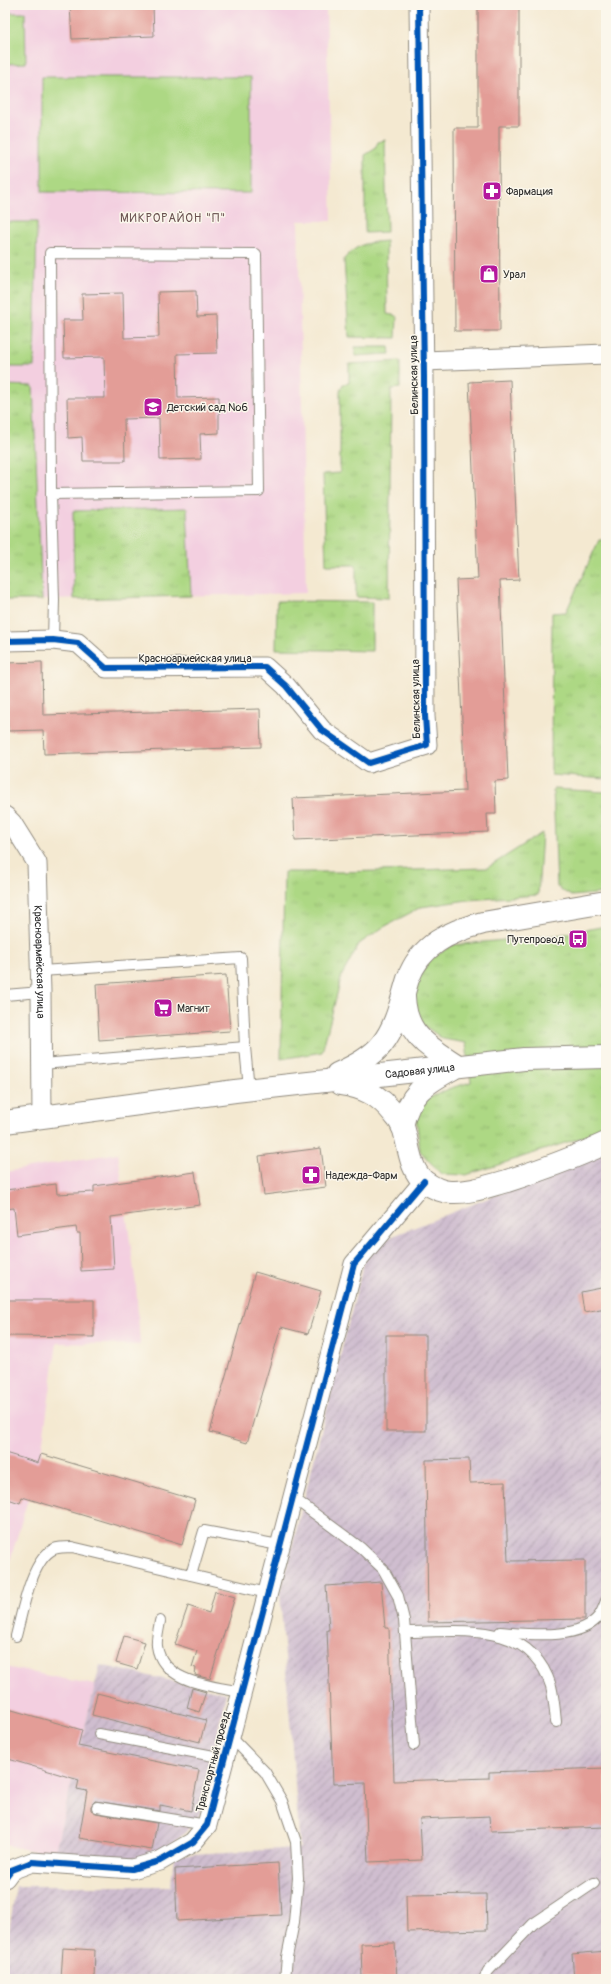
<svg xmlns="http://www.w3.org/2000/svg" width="611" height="1984" viewBox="0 0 611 1984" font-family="Pangolin,sans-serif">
<defs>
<pattern id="industrial-furrows" width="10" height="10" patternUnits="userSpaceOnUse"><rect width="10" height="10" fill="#cfbdcf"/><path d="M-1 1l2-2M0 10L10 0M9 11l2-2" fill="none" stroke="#a89aa8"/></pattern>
<pattern id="grass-tufts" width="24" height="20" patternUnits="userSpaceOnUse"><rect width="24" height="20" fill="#add884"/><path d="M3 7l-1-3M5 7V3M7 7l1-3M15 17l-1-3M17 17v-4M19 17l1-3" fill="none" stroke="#95ba72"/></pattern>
</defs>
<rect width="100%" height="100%" fill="#fbf7ec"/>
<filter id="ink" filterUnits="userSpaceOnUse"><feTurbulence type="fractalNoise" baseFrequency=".025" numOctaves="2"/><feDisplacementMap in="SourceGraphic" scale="8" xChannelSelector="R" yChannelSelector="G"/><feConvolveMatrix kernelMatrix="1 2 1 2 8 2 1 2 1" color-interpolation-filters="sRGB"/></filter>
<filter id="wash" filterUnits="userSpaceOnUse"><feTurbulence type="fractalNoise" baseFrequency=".012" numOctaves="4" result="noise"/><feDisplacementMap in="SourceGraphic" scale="16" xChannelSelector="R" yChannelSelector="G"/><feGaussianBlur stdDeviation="0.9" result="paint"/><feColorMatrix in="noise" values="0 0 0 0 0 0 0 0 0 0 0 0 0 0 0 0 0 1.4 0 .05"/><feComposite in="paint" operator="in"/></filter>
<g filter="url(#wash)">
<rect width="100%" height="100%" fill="#f4e9d1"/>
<g fill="#f3cfe0">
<path d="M5,5H326L332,221H298L306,593L5,600Z"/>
<path d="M118,1153L136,1285L140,1345L57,1343L41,1454L5,1578V1172Z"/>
<path d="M5,1667L95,1685L54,1855L5,1845Z"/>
</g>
<g fill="url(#industrial-furrows)">
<path d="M606,1151V1979H5V1957L16,1886H171L174,1855L300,1848L280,1594L368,1246Z"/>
<path d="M100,1665L226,1693L200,1814L184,1834L160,1853L135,1860L54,1855Z"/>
</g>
<g fill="url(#grass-tufts)" stroke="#6c8258">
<path d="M385,140L387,232L365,233V155L375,149L378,142Z"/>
<path d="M5,222H37L34,367H5Z"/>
<path d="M386,241L387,314L397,316L396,338L349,337L344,259C359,243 365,243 386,241Z"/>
<path d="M355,347H389L390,354L355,356Z"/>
<path d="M400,361V388L391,389L389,598L356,597V565H326L323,474L340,473V391L343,384L349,383V364Z"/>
<path d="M5,385L33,386L42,600H5Z"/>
<path d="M187,508L191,596L74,599L73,511Z"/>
<path d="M599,540H606V779L551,775L552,613L566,612Z"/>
<path d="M277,601L372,602V651L276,649Z"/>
<path d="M553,789L606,792V893L571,896L557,887Z"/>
<path d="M542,833L538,895L468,900L421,907L382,928L359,944L342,975L322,1052L281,1059L284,872H341L487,868Z"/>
<path d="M606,926V1123L592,1134L498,1165L466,1175L441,1174L420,1151L416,1115L427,1099L451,1088L471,1082L466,1043L443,1039L418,1021L411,993L429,961L452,945L558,935Z"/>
</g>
<g fill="#add884" stroke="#6c8258">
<path d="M5,13H25L26,63L5,64Z"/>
<path d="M42,77H251V193L42,192Z"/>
</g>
<g id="blocks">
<g fill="#e39d97">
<path d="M70,5H153L154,36L72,39Z"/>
<path d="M478,5H519V126H499L500,331H455L454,128H478Z"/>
<path d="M196,291L197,317L216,316L217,353L177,354L178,398L219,397V433L200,434L201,459L160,460L159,418L124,419L125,461H83L82,437L68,438L67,398H105L104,357L64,358L63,320H83L82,294L123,293L124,338L159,337L158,292Z"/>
<path d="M510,380L519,580L500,581L508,780L495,781L496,814H487L488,832L295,840L293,798L465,791L456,580L478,579L469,382Z"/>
<path d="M42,662L43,715L260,709L261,747L44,754L43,730L8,731L6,663Z"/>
<path d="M226,975L230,1031L99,1040L96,984Z"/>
<path d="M321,1148L326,1187L264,1195L259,1156Z"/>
<path d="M195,1172L200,1205L111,1217L114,1269L81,1271L80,1233H77L76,1227L17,1235L14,1208L5,1209V1190L56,1184L57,1194L94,1192V1186Z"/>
<path d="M255,1272L321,1291L308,1334L281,1327L247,1443L210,1432Z"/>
<path d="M606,1287V1308L584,1312L581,1292Z"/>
<path d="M5,1300H94V1337L5,1336Z"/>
<rect x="386" y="1335" width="40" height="96"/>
<path d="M5,1453L38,1463L41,1454L195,1500L182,1545L22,1497L20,1503L5,1498Z"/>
<path d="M469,1459L470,1483L505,1482L508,1561L585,1560V1619L428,1622L426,1460Z"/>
<path d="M381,1582L385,1628H389L394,1781L489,1778V1772L606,1768V1827L491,1831L490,1816L420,1819L422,1860L368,1862L365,1783L333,1784L327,1630H329L326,1586Z"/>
<path d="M215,1591L235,1597L210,1679L195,1675L196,1668L192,1667L197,1651L175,1644L188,1606L209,1613Z"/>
<path d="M124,1636L145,1642L137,1669L116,1663Z"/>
<path d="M192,1688L206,1692L199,1712L187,1708Z"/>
<path d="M97,1693L206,1720L200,1742L92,1715Z"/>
<path d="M5,1708L82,1730L78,1746L199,1770L191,1811L160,1805V1811L95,1801L91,1806V1810L96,1813L157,1823L152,1850L79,1838L87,1791L77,1789L79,1780L5,1758Z"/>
<path d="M278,1863L281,1915L177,1921L175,1869Z"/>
<path d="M486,1894L487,1930L407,1932L406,1895Z"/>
<path d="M395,1943L397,1979H362L361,1944Z"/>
<path d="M63,1948L95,1950L94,1979H61Z"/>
<path d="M606,1951V1979H574L572,1954Z"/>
</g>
</g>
</g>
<g filter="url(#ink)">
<use href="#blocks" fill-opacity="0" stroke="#908a7e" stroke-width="1"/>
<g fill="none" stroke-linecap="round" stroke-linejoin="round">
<defs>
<g id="lane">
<path d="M51,494L50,253L256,254L259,491L51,494L54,600L53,640"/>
<path d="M41,971L241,958L245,1047L249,1089"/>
<path d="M5,995L41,992"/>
<path d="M42,1064L245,1047"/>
<path d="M292,1497L361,1548L383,1569L398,1596L404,1620L414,1745"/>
<path d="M191,1575L204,1531L279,1545"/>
<path d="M160,1621C159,1629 156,1638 157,1646C162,1683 213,1686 241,1692"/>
<path d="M405,1632C460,1632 530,1619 551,1686C554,1698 555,1711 556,1722"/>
<path d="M500,1632C528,1634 580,1641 599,1616C602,1612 604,1606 606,1601"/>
<path d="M16,1636C22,1614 31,1559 54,1549C59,1547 67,1547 72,1547L267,1593"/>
<path d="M99,1734L224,1758"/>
<path d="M230,1736L265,1772L282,1801L296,1842L298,1878L294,1922L287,1957L285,1979"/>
<path d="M97,1807L207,1825"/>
<path d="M484,1979L488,1971L533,1924L594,1883"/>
</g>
<g id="street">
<path d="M424,361L606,354"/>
<path d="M5,641L53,640L78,643L106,668L265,667L286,686L322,730L369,763L427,745L425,716L424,377L419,5"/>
<path id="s1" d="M5,816L12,823L37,863L41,992L42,1117"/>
<path d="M5,1878L11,1870L32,1862L132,1869L160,1861L193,1842L207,1825L354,1264L424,1181"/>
</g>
<g id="secondary">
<path d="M404,996C405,1035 429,1047 458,1066"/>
<path d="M337,1074C353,1067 371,1058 382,1044C397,1025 401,1001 408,979C420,945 450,931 483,923L606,902"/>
<path d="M341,1084C364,1087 380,1096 394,1114C397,1118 401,1122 403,1127C409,1144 409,1170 425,1182C432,1187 442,1192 451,1192C470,1193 488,1186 507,1181C541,1170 574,1158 606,1143"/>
<path id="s2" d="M5,1122L235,1091L470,1065L524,1059L606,1057"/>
<path d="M402,1126C409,1094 424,1084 452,1069"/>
</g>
</defs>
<use href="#lane" stroke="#908a7e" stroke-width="12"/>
<use href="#street" stroke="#908a7e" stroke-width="21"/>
<use href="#secondary" stroke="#908a7e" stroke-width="24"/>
<use href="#lane" stroke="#fff" stroke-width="10"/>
<use href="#street" stroke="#fff" stroke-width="19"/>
<use href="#secondary" stroke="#fff" stroke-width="22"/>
<defs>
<g id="cycleway">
<path d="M5,641L53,640L78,643L106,668L265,667L286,686L322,730L369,763L427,745L425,716L424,377L419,5"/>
<path d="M5,1878L11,1870L32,1862L132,1869L160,1861L193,1842L207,1825L354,1264L424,1181"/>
</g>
</defs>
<use href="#cycleway" stroke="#fbf7ec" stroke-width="8"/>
<use href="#cycleway" stroke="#0057b8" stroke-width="6"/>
</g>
</g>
<defs>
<symbol id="pharmacy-square" viewBox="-11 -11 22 22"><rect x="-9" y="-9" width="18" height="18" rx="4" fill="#b5179e" stroke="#fbf7ec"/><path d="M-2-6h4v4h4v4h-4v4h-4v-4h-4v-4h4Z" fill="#fff"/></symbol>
<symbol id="shop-square" viewBox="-11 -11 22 22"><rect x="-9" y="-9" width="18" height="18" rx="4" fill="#b5179e" stroke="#fbf7ec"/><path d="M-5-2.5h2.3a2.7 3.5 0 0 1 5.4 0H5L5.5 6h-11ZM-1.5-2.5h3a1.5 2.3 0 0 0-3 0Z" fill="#fff"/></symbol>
<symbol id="school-square" viewBox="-11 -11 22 22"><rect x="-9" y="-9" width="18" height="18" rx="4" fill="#b5179e" stroke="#fbf7ec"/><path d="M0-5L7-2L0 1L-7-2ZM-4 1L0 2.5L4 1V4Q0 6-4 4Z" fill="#fff"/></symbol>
<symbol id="bus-square" viewBox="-11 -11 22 22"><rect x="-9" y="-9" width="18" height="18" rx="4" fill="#b5179e" stroke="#fbf7ec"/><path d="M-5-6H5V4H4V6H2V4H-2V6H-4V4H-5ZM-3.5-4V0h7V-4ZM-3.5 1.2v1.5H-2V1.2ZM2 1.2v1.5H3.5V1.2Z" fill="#fff"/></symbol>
<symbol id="supermarket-square" viewBox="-11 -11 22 22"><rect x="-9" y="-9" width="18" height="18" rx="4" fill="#b5179e" stroke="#fbf7ec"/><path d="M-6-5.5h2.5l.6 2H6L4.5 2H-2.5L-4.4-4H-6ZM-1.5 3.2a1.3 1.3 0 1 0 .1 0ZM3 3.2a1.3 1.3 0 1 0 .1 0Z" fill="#fff"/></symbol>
</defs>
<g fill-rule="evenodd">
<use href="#pharmacy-square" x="481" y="180" width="22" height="22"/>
<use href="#shop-square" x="478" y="263" width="22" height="22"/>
<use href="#school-square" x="142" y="396" width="22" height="22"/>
<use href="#bus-square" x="567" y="928" width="22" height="22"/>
<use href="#supermarket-square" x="152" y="997" width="22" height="22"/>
<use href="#pharmacy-square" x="300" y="1164" width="22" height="22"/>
</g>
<g text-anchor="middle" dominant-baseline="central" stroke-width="3" stroke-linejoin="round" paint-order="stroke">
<g font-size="11" fill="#2b2b2b" stroke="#fbf7ec" text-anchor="start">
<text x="506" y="191">Фармация</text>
<text x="503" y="274">Урал</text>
<text x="167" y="407">Детский сад №6</text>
<text x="564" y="939" text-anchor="end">Путепровод</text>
<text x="177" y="1008">Магнит</text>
<text x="325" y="1175">Надежда-Фарм</text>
</g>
<g font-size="11" fill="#2b2b2b" stroke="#fbf7ec">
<text transform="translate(414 375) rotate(-91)">Белинская улица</text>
<text x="195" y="658">Красноармейская улица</text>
<text transform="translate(416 699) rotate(-91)">Белинская улица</text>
<text stroke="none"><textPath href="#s1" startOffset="156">Красноармейская улица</textPath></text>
<text stroke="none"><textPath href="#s2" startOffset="418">Садовая улица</textPath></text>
<text transform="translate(213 1762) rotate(-75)">Транспортный проезд</text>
</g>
<g font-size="12" letter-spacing="1" fill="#6b5351" stroke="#fbf7ec">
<text x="173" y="218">МИКРОРАЙОН "П"</text>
</g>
</g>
<rect width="611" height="1984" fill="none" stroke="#fbf7ec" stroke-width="20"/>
</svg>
